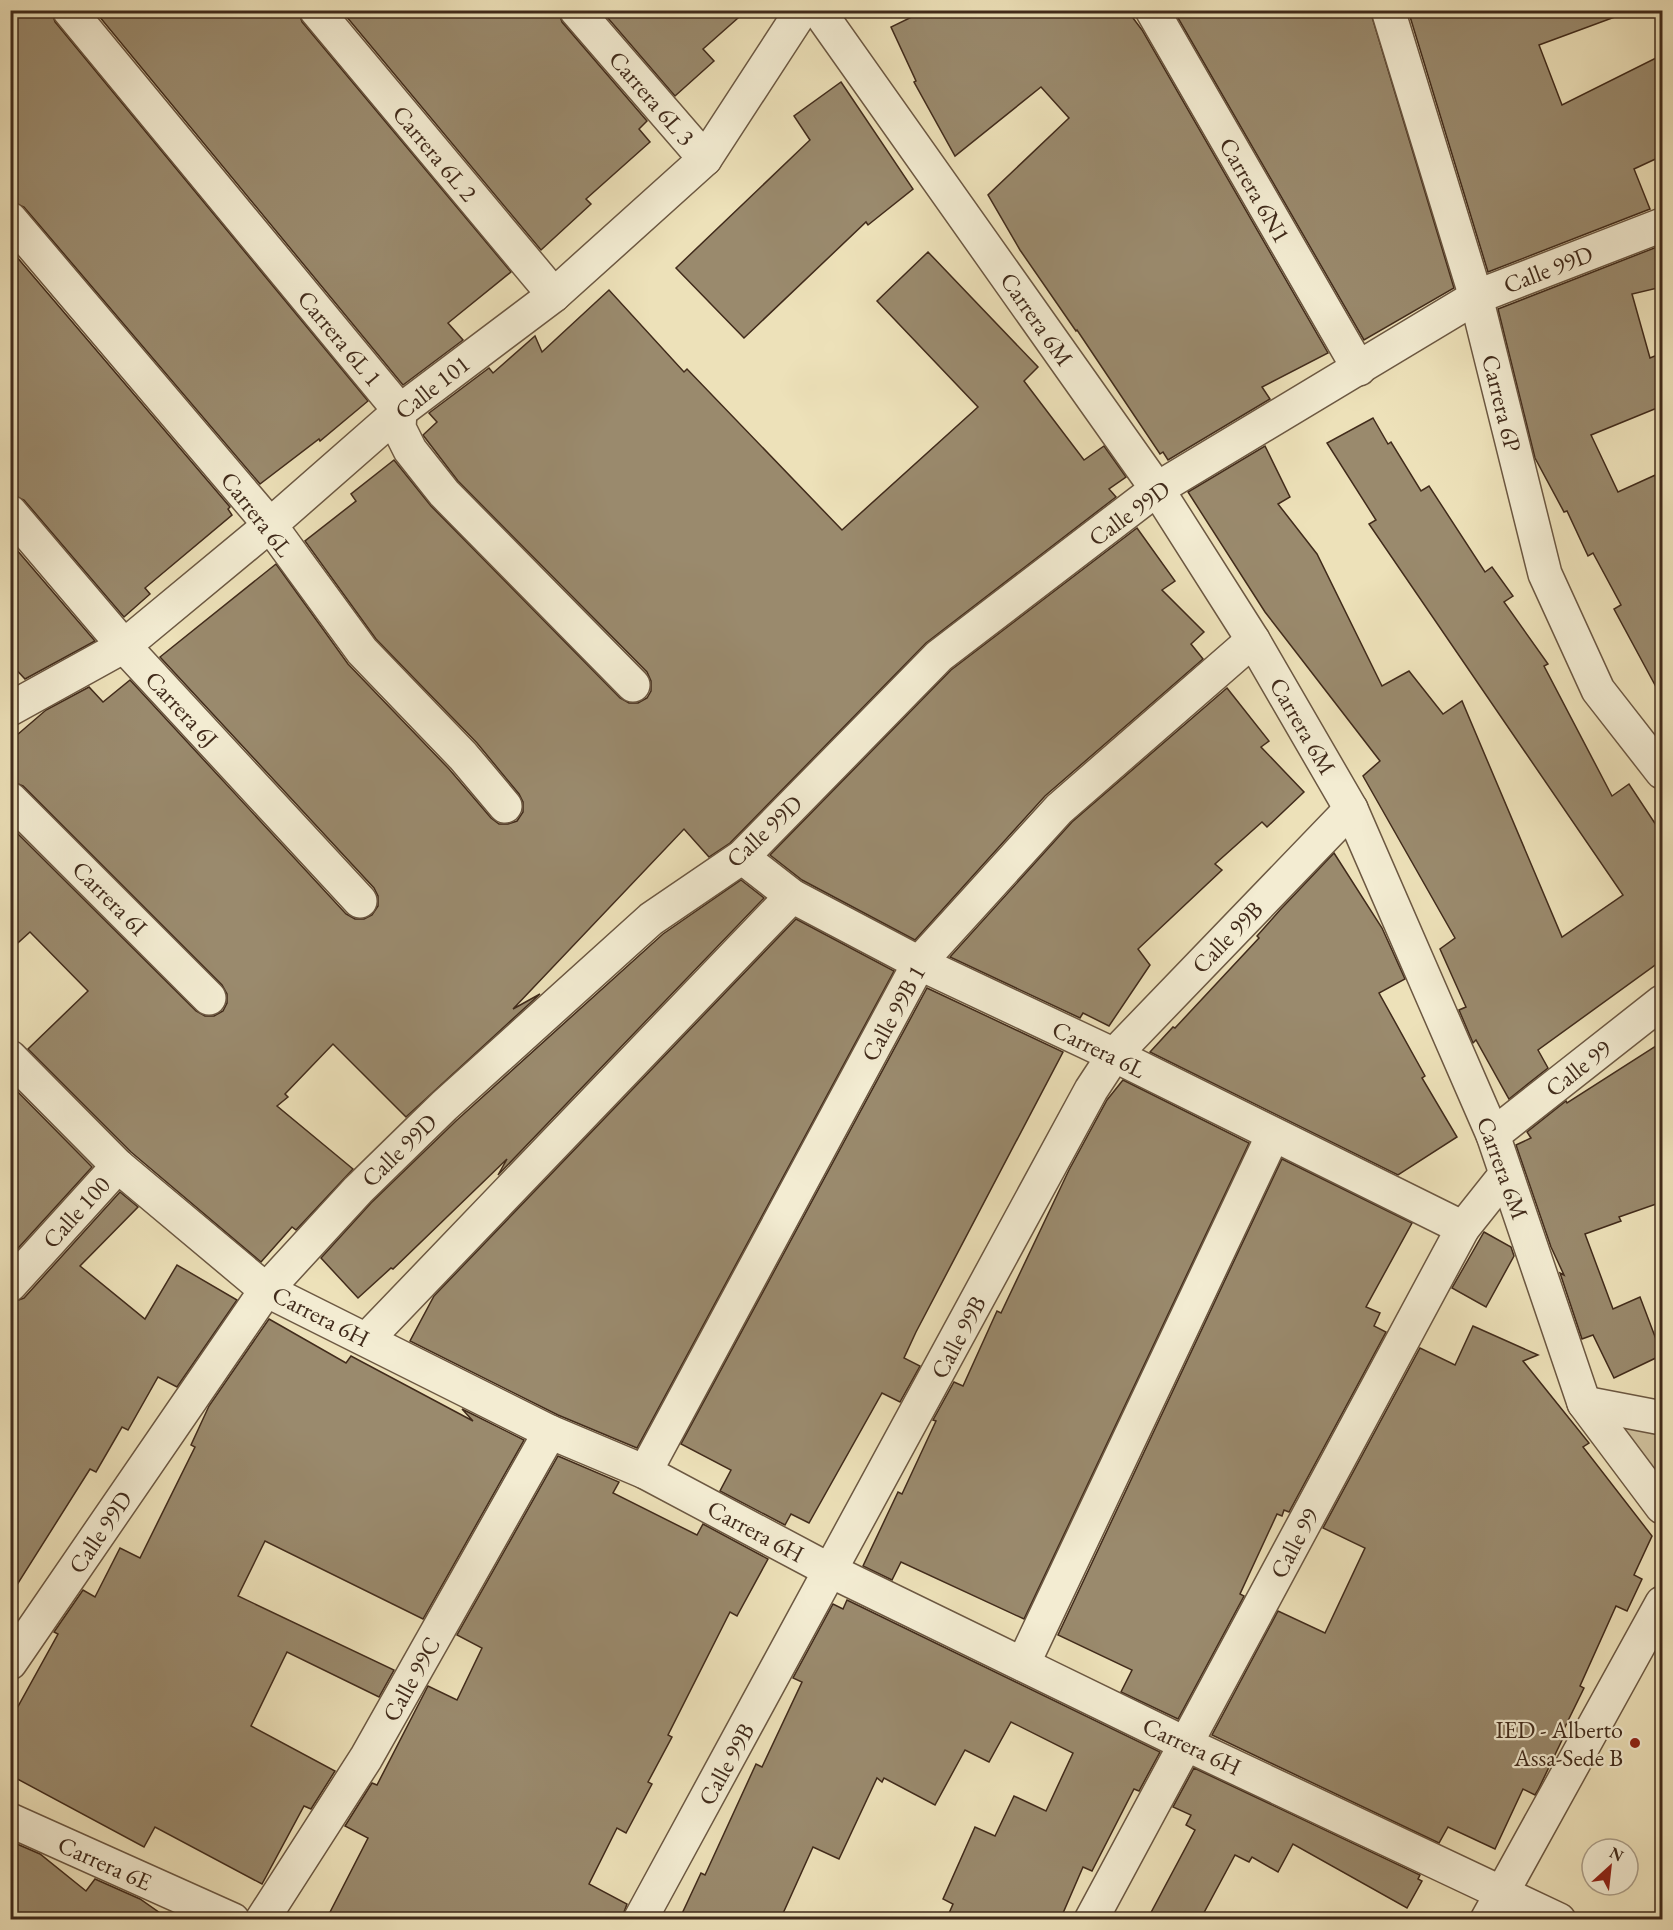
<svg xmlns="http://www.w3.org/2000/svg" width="1673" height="1930" viewBox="0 0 1673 1930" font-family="'EB Garamond',serif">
<rect width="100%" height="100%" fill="#ede1b9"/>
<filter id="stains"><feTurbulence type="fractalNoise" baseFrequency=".00333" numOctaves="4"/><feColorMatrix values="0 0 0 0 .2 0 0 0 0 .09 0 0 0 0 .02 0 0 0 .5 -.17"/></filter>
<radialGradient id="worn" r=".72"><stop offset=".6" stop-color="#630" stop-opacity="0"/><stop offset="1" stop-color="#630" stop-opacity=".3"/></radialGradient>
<path fill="#d0c29e" stroke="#88765c" stroke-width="1.5" d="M1622,1426L1662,1434V1487Z"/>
<g fill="#9a8a6d" stroke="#412b1b" stroke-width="1.5">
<path d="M10,10H51L55,22L368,401L320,441L319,439L260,484L24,207L10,201Z"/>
<path d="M94,10H298L302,22L511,272L448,323L463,340L403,385Z"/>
<path d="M341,10H558L562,22L647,121L639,129L650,142L586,199L591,204L541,250Z"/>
<path d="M601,10H747L703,49L714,61L675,96Z"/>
<path d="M926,10H1127L1142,30L1328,353L1262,387L1270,399L1168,460L1163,452L1160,454L1077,330L1076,331L1020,250L988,195L1069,118L1041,87L955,156L914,82L916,81L891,27Z"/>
<path d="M1370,10L1454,288L1364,340L1174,11Z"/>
<path d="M1408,10H1623V14L1539,45L1562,105L1662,55V156L1634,169L1650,209L1488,272Z"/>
<path d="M841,82L913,189L868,225L866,222L744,338L676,268L810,140L794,116Z"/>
<path d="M1662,245V287L1632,294L1650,358L1662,353V406L1591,435L1618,492L1662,472V698L1614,609L1621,605L1593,553L1588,556L1567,511L1564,512L1535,458L1498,309Z"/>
<path d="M10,249L230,507L228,509L232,515L145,588L150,594L124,617L24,500L10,494Z"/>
<path d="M928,252L1038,367L1024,381L1084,460L1104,446L1126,477L1109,489L1116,497L926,643L730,843L709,857L684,829L513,1009L540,994L406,1117L333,1044L285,1094L288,1097L277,1106L353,1169L296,1230L292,1227L261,1262L131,1152L28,1049L88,991L30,932L10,950V826L196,1011L205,1016H214L223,1011L227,1003V994L222,985L23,786L10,781V741L46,710L89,687L103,702L130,680L346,914L355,919H364L372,915L378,906V896L374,888L160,657L276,564L348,664L449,769L491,818L499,824H508L517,821L523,812V802L519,794L477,743L376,639L305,541L356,501L351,494L394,460L431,506L620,698L629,703H638L647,698L651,691V681L647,672L458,481L423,435L437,422L429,413L489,368L493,373L535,336L542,352L609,290L684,372L687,369L842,530L978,407L877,301Z"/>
<path d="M1373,418L1388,444L1391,442L1421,491L1429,486L1485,572L1492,567L1513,596L1504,602L1548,664L1544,666L1612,796L1629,784L1662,834V960L1538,1050L1548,1068L1509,1099L1476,1040L1473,1043L1459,1010L1466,1007L1440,949L1455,938L1363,776L1380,761L1265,612L1188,492L1265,446L1290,497L1278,504L1317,554L1382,686L1409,671L1443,714L1462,701L1562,937L1623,895L1369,524L1376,520L1327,443Z"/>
<path d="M1137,528L1175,581L1162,590L1204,632L1191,644L1203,659L1045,796L915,940L802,880L770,855L951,670Z"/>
<path d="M10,542L95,641L25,679L10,663Z"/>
<path d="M1227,688L1269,741L1261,747L1304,792L1267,827L1262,822L1215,864L1222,870L1138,949L1150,965L1109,1026L1083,1013L1080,1018L950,957L1072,822Z"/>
<path d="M1334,853L1382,928L1405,979L1379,993L1425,1076L1422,1078L1457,1137L1398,1175L1150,1052L1173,1027L1175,1028L1259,938L1257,936L1280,910Z"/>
<path d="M741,880L764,898L498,1175L507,1159L393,1269L391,1268L358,1298L321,1258L371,1203L457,1120L663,934Z"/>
<path d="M796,919L894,971L637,1448L558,1415L410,1341L434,1296Z"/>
<path d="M927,988L1063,1052L916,1332L904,1358L920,1366L900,1402L882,1393L809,1523L791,1514L785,1525L720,1491L731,1470L681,1444Z"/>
<path d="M1662,1042V1202L1619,1217L1621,1221L1585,1234L1613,1309L1640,1297L1662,1355L1614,1378L1593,1335L1582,1339L1560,1273L1564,1275L1551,1247L1516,1145L1531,1138L1527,1132L1566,1101L1567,1103Z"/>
<path d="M1123,1080L1249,1143L1024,1619L901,1562L892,1580L863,1566L898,1492L902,1494L936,1421L933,1420L954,1382L963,1386L997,1311L1001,1313L1069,1170L1107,1100Z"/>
<path d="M10,1084L92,1167L10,1257Z"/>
<path d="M1282,1159L1412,1223L1366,1307L1380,1313L1374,1326L1386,1332L1289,1512L1284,1510L1282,1516L1277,1514L1240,1594L1244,1596L1178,1719L1121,1692L1132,1670L1058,1635Z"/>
<path d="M120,1192L138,1207L80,1266L145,1319L177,1265L237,1300L177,1387L158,1377L128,1430L122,1427L96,1472L90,1469L10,1596V1303L24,1298Z"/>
<path d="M1484,1232L1511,1247L1514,1256L1486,1307L1452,1288Z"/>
<path d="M269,1319L346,1363L351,1356L473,1421L462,1409L524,1440L423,1619L265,1541L238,1596L394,1670L379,1697L287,1652L251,1726L335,1771L311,1809L304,1806L262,1884L155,1827L144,1847L10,1775V1721L58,1634L54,1632L83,1590L95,1597L120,1548L140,1558L195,1447L191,1445L209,1406Z"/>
<path d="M1473,1326L1538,1355L1523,1361L1589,1443L1583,1447L1652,1536L1634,1575L1642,1579L1627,1611L1616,1606L1580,1686L1584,1688L1561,1735L1564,1736L1538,1790L1535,1795L1523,1789L1495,1849L1448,1827L1439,1843L1212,1735L1278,1611L1325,1633L1365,1548L1323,1528L1420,1348L1455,1365Z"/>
<path d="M558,1456L619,1482L613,1493L697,1535L703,1524L768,1559L737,1616L730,1612L668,1735L672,1737L648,1782L652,1784L626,1833L617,1828L589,1884L627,1904L621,1920H326L368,1838L345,1826L372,1783L377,1785L428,1686L457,1700L482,1648L457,1635Z"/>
<path d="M847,1600L1160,1752L1139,1791L1134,1789L1092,1871L1083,1867L1060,1920H946L953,1904L943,1899L975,1827L995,1836L1014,1796L1046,1811L1073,1753L1011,1722L989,1762L965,1750L935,1805L884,1778L882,1782L877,1778L839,1859L813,1847L780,1920H679L701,1873L705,1875L756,1764L762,1767L802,1682L793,1678L833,1604L843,1609Z"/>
<path d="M1194,1768L1420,1875L1418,1879L1422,1881L1407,1908L1293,1844L1278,1872L1252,1857L1249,1862L1235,1855L1200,1920H1147L1195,1830L1186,1825L1191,1815L1173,1807Z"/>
<path d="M10,1841L40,1854L86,1891L95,1879L140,1899L170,1920H10Z"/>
</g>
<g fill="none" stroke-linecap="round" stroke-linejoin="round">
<defs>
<g id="street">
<path d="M69,10L400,411L399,428L410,450L444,493L633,685"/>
<path d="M316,10L554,295"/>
<path d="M576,10L705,159"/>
<path d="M818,10L1157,489L1253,640L1351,809L1493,1135L1584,1403L1662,1507"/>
<path d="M1152,10L1359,369"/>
<path d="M1388,10L1476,297L1545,574L1598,690L1662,772"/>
<path d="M10,219L270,525L362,651L463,756L505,806"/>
<path d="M10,512L124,646L360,901"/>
<path d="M10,709L124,646L270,525L400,411L554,295L705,159L802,10"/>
<path d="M10,799L209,998"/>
<path d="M742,857L792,896L919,963L1114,1055L1463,1228"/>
<path d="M10,1057L118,1166L266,1290L550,1432L645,1472L831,1571L1186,1744L1559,1920"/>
<path d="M1493,1135L1662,1002"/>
<path d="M10,1285L118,1166"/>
<path d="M367,1339L792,896"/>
<path d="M1584,1403L1662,1418"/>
<path d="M645,1472L919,963L1059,809L1253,640"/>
<path d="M10,1663L266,1290L358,1190L444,1106L651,919L742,857L939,656L1157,489L1476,297L1662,225"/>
<path d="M1023,1664L1273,1135"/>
<path d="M10,1820L233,1920"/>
<path d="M262,1920L366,1758L550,1432"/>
<path d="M640,1920L1091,1090L1114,1055L1351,809"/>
<path d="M1091,1920L1463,1228L1506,1174"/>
<path d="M1487,1920L1662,1603"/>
</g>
</defs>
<use href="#street" stroke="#6c5842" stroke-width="36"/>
<use href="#street" stroke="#f3ecd2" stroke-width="33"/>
</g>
<circle fill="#8f2418" stroke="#f3ecd2" stroke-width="2" cx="1635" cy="1743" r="6"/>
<g text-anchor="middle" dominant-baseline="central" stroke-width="4.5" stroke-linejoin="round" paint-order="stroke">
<g font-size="24" fill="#412b1b" stroke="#f3ecd2">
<text transform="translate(652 98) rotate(49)">Carrera 6L 3</text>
<text transform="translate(435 153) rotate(50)">Carrera 6L 2</text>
<text transform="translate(1255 190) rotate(60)">Carrera 6N1</text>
<text transform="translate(1548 269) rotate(-21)">Calle 99D</text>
<text transform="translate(1037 319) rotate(55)">Carrera 6M</text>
<text transform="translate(340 338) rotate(50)">Carrera 6L 1</text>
<text transform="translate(432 387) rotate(-38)">Calle 101</text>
<text transform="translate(1502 403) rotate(76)">Carrera 6P</text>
<text transform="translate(1129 513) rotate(-36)">Calle 99D</text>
<text transform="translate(257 514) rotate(52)">Carrera 6L</text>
<text transform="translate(182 709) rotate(47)">Carrera 6J</text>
<text transform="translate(1303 726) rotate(60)">Carrera 6M</text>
<text transform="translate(764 831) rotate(-43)">Calle 99D</text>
<text transform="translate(110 898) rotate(45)">Carrera 6I</text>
<text transform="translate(1227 937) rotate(-46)">Calle 99B</text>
<text transform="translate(893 1013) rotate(-61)">Calle 99B 1</text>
<text transform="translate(1099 1049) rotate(26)">Carrera 6L</text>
<text transform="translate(1578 1068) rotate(-38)">Calle 99</text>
<text transform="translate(399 1150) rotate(-44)">Calle 99D</text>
<text transform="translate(1503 1168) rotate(70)">Carrera 6M</text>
<text transform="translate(76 1212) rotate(-48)">Calle 100</text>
<text transform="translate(321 1316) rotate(27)">Carrera 6H</text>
<text transform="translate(958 1337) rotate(-62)">Calle 99B</text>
<text transform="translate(756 1531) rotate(28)">Carrera 6H</text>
<text transform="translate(100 1532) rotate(-56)">Calle 99D</text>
<text transform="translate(1294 1543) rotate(-62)">Calle 99</text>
<text transform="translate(411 1679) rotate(-61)">Calle 99C</text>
<text transform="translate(1192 1746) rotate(25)">Carrera 6H</text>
<text transform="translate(726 1764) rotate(-61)">Calle 99B</text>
<text transform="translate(105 1863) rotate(24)">Carrera 6E</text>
</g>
<g font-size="24" fill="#412b1b" stroke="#f3ecd2" text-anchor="end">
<text x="1623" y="1729">IED - Alberto<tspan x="1623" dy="28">Assa-Sede B</tspan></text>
</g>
</g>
<rect width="1673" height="1930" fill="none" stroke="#ede1b9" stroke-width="36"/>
<rect x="12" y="12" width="1649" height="1906" fill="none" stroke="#412b1b" stroke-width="3"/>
<rect x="18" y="18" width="1637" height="1894" fill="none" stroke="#412b1b" stroke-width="1.5"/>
<g transform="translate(1610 1867) rotate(27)"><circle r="28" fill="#f3ecd2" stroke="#ac9f89" stroke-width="1.5"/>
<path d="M0-4.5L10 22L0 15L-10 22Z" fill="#8f2418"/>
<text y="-9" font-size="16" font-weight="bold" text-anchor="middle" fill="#412b1b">N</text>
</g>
<rect width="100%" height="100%" filter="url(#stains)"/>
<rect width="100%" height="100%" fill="url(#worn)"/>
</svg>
